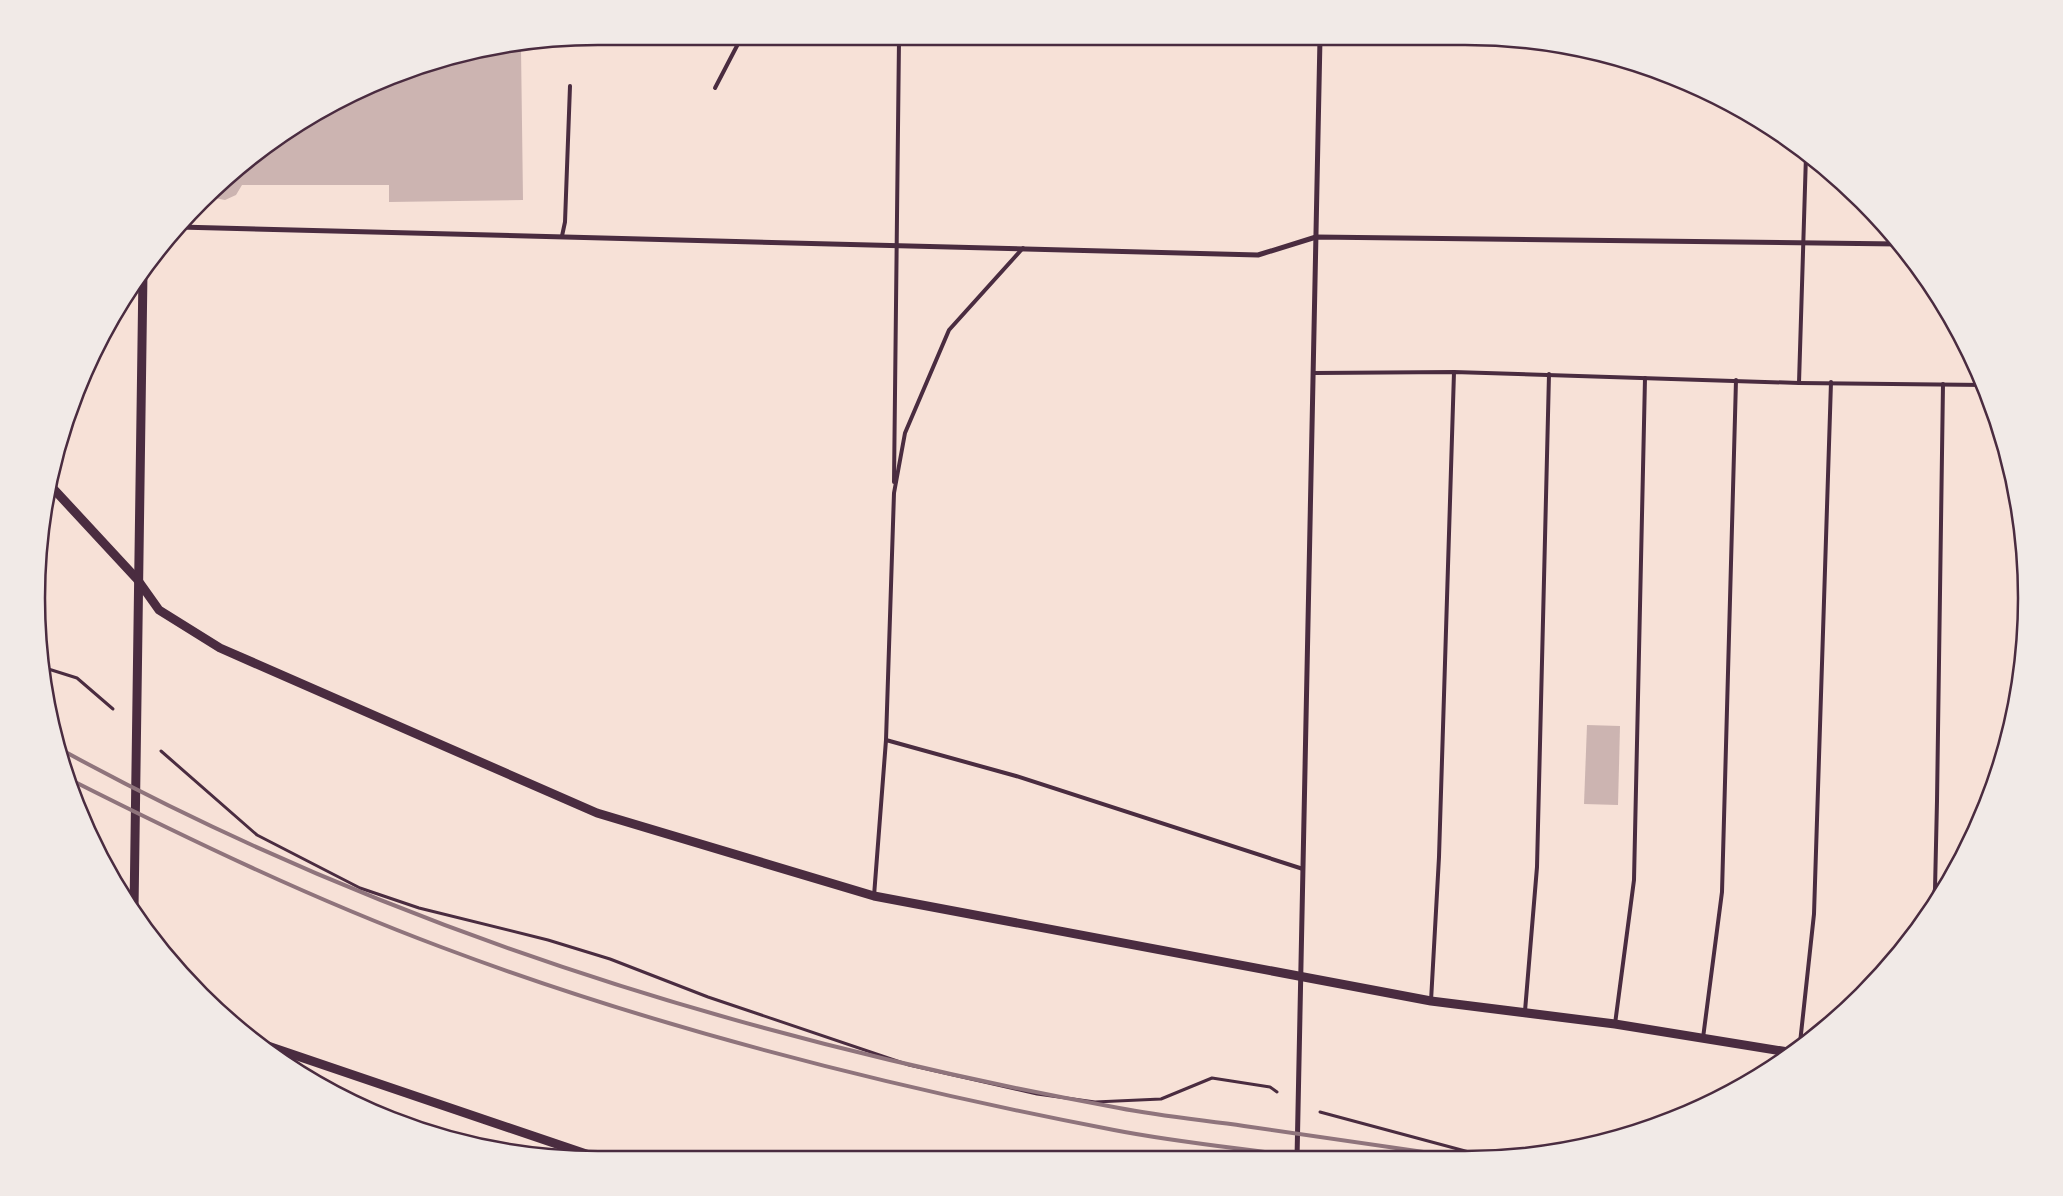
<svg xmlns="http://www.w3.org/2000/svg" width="2063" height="1196" viewBox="0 0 2063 1196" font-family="Barlow,sans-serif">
<rect width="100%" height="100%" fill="#f7e1d7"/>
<g fill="#ccb4b1">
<path d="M494,48H521L523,200L389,202V185H242L236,195L225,200L215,198L208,194L256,152L349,94L418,66Z"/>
<path d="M1587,725L1620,726L1618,805L1584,804Z"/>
</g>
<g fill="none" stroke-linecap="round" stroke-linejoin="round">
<g stroke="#4a2c40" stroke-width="3">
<path d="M42,667L77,678L113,709"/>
<path d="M161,751L257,835L360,888L419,908L548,940L610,959L708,997L909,1065L1037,1094L1095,1102L1161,1099L1212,1078L1270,1087L1277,1092"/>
<path d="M1320,1112L1495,1159"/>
</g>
<g stroke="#4a2c40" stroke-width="4">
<path d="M715,88L740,40"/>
<path d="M562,236L565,222L570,86"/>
<path d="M1314,373L1454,372L1799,383L1985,385"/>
<path d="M1799,383L1806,155"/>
<path d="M894,482L899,40"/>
<path d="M886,740L1016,776L1303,869"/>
<path d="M874,896L886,740L894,493L905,433L949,330L1023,248"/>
<path d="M1930,912L1935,889L1937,801L1943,384"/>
<path d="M1431,1001L1439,857L1454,372"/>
<path d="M1525,1011L1537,867L1549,374"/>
<path d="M1615,1024L1634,880L1645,378"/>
<path d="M1703,1038L1722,892L1736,380"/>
<path d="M1800,1043L1814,914L1831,382"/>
</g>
<g stroke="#4a2c40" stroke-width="5">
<path d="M179,227L1258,255L1316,237L1898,244"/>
<path d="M1297,1159L1320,38"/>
</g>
<g stroke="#4a2c40" stroke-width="9">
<path d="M49,484L137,579L159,610L220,648L597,813L874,896L1431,1001L1615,1024L1788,1052"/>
<path d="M134,910L143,272"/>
<path d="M262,1044L601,1159"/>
</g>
<g stroke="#8f747c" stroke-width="4">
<path d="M60,749C388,929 751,1041 1119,1108C1160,1116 1202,1120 1244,1126C1320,1137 1396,1148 1472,1159"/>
<path d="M69,779C190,840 313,899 441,947C659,1029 885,1086 1114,1130C1180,1143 1249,1149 1316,1159"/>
</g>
</g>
<path d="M0 0H2063V1196H0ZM598 45H1465A553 553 0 0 1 2018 598V598A553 553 0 0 1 1465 1151H598A553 553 0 0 1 45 598V598A553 553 0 0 1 598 45Z" fill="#f1eae7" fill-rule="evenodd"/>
<path fill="none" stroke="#4a2c40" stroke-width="2.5" d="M598 45H1465A553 553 0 0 1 2018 598V598A553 553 0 0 1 1465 1151H598A553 553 0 0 1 45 598V598A553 553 0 0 1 598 45Z"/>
</svg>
